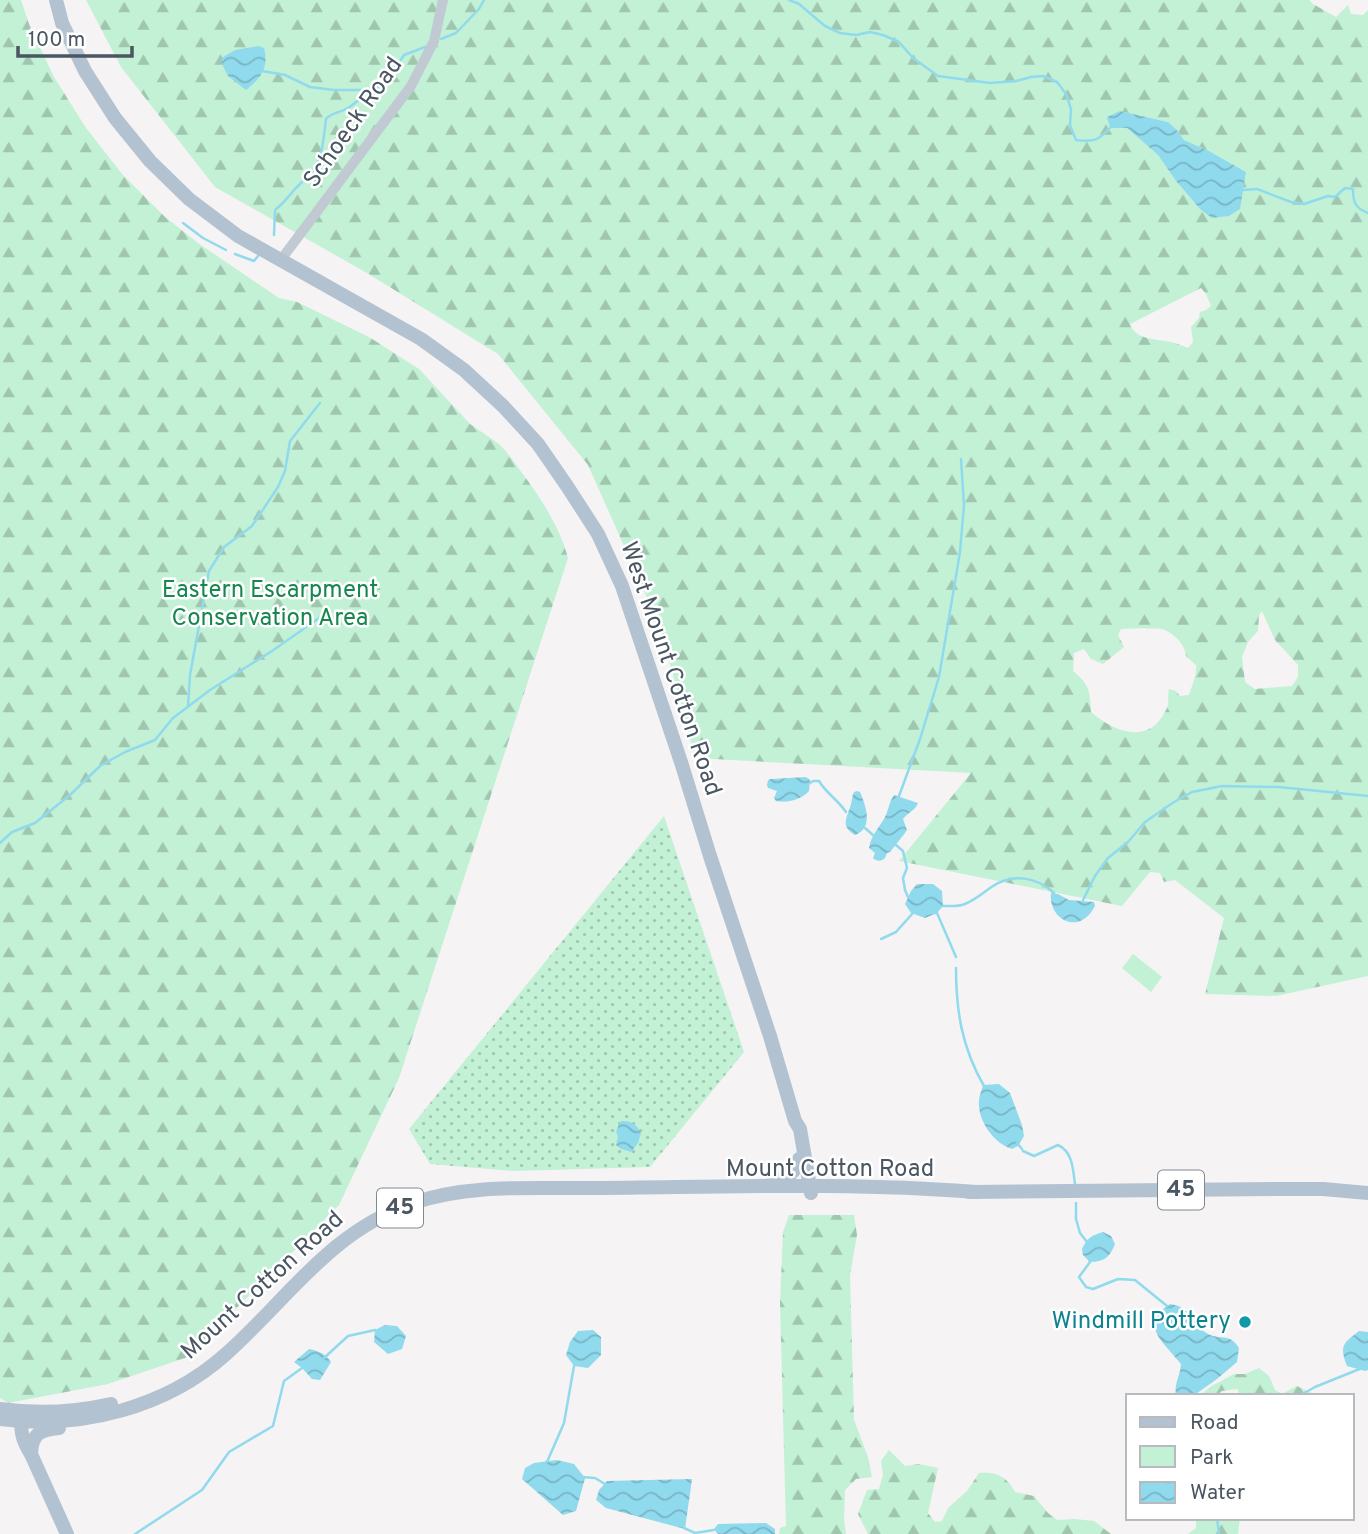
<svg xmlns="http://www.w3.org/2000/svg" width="1368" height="1534" viewBox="0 0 1368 1534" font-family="Overpass,sans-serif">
<defs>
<pattern id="green-dots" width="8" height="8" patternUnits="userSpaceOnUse" patternTransform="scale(1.75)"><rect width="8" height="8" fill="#c3f1d5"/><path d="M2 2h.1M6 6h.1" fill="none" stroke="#a0c6b0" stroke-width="1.8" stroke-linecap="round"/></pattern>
<pattern id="forest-firs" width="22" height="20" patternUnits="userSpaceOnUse" patternTransform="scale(1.75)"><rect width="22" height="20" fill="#c3f1d5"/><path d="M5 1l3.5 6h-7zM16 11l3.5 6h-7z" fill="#a0c6b0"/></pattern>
<pattern id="water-waves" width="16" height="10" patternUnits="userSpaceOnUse" patternTransform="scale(1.75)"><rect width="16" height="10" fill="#90daee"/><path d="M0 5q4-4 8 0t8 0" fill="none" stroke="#78b4c4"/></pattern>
</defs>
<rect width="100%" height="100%" fill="#f5f3f3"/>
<path fill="url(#green-dots)" d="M664,816L744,1052L650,1167L514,1171L430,1164L409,1129Z"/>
<g fill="url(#forest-firs)" fill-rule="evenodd">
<path d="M0,0H21L29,24L54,77L86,128L123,175L165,217L198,243L279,298L297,302L369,337L419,369L470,424L499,444L505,450C530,484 557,517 568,558L399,1078L339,1205L188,1357L108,1384L8,1403L0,1398Z"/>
<path d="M86,0H1309L1313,4L1336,17L1348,5L1351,14L1363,15L1368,10V976L1276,996L1205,994L1224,918L1175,880L1164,882L1160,873L1150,872L1122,906L899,861L971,773L695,758L660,627L588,465L498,354L367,273L215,187L121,67ZM1120,111L1168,122L1176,129L1184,140L1209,151L1246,172L1200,209L1176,181L1158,155L1127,128ZM1201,288L1206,294L1211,306L1206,310L1200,312L1199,318L1191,327L1193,342L1188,348C1182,346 1177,343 1171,342C1157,339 1135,340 1130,324ZM1262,611L1275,640L1298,665V677L1292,686L1255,689L1245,682L1242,657L1248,642L1258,631L1259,615ZM1143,628C1148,629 1156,628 1162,629C1174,633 1185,644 1186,656L1196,665C1197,675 1192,685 1189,695L1180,696L1176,691L1169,689C1167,696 1170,703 1166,710C1149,746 1114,732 1091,712C1090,692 1090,685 1073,671L1074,653L1084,649L1091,659L1103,664L1124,647L1118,635L1121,629Z"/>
<path d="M789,1215H854L857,1235L850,1275L854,1420L868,1457L872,1477L856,1479L845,1490L844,1519L846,1534H779L780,1528L786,1526L780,1304L783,1232Z"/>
<path d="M1259,1368L1269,1376L1275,1390L1282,1394L1297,1386L1318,1396H1241L1237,1389L1222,1391L1216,1396H1200L1210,1387L1234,1374H1245Z"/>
<path d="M889,1450L905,1466L919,1464L938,1468L928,1513L935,1522L942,1521L948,1508L967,1491L979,1473C997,1472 1006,1476 1015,1492L1034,1496L1048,1513L1057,1520L1074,1519L1094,1521L1111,1534H868L858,1514L867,1490L879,1489L883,1475L881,1461Z"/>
<path d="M1196,1518H1240L1238,1534H1188L1196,1528Z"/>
</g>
<path fill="#c3f1d5" d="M1133,954L1162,977L1151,992L1122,968Z"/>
<g fill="url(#water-waves)">
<path d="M259,46L264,48C269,68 261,78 246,90L228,76L221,62L223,57L235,50Z"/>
<path d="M1120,111L1168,122L1176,129L1184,140L1209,151L1246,172L1240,209L1229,216L1212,218L1200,209L1176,181L1158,155L1127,128H1110L1107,117Z"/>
<path d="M806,777L810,780L809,791C801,800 787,803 776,801L774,798L777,791L768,788L767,785L768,780L771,779Z"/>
<path d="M857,791L860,792C866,806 874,828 855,835C839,826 848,816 851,804C852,800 852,796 854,792Z"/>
<path d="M894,795L918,803C915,811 908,812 903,819L907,830L905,833L890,852L887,853L885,858C882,861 877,862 873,858L875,853L869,848C871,835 879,828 885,817C889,809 889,802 894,795Z"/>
<path d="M917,884H933L942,891L943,906L937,913L925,918L911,913L905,904L911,891Z"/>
<path d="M1051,893L1058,894L1069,900L1094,902L1095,906C1079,937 1048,919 1051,893Z"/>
<path d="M999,1084L1010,1093L1022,1125L1024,1136L1018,1146L1012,1149C994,1144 977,1120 979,1101C979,1096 982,1090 983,1085Z"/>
<path d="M622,1121C632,1121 636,1124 641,1133L638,1143L631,1152L621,1149L616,1145L618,1136L616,1132L620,1122Z"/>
<path d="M1103,1232L1111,1236L1115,1244C1110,1257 1104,1262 1090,1262L1083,1255L1082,1249C1087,1238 1092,1235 1103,1232Z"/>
<path d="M1170,1304C1191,1307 1190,1321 1205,1332C1218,1342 1229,1331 1239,1348L1237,1362L1217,1379L1193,1396H1176C1174,1382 1180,1377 1181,1364C1165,1343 1137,1325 1170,1304Z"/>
<path d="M385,1325L397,1326L406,1336L402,1349L388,1354L374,1342L375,1330Z"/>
<path d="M593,1330L601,1337V1355L588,1368L574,1366L566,1355L570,1342L578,1331Z"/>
<path d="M1359,1331L1368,1332V1370L1365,1371L1347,1366C1339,1346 1343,1343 1359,1331Z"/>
<path d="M309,1349C319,1351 326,1354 331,1362L320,1380L312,1379L302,1368L294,1362Z"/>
<path d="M557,1460L574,1464L585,1478L576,1511L563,1515L522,1479L525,1468L534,1463Z"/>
<path d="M692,1479L685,1529L606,1508L596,1500L599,1490L607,1481Z"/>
<path d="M766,1523L775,1529V1534H718L714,1529L718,1524Z"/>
</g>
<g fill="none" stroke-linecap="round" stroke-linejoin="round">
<g stroke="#90daee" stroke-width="2.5">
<path d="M789,0L799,4L825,26L840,33L856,35L870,32L883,35L899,42L913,58L938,76L990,83L1016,81L1031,77L1043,76L1057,82L1066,94L1071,109L1070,125L1076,140C1093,142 1098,141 1110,128"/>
<path d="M441,39L456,33L479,9L484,0"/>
<path d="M262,71L285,75L310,87L334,90H369L376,89L388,79L404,55L425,47"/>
<path d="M1243,190L1257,189L1291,202L1304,204L1328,196L1335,197L1345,188L1353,189C1353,202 1355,208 1368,213"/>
<path d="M183,223L203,238L226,250"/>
<path d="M274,235L275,210C283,204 288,197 295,189C301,182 309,177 314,169C323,156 324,134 326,119C332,112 339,113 346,109C355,105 362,96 369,90"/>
<path d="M235,254L254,261L258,256"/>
<path d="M188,706L190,675L209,571L224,547L252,526L278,487L285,471L290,441L320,403"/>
<path d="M810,783L813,781H819C826,793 838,800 846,812"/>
<path d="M899,796L920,739L939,677L960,552L964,505L961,459"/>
<path d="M865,828L873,835"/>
<path d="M0,843L12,832L35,823L70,795L100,766L125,752L155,740L173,718L210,690L272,651L322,616"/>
<path d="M896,845L903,851L907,868L903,878L905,890L908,897"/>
<path d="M1083,900L1095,876L1108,858L1128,842L1145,822L1174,802L1192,792L1222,786L1279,787L1368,796"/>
<path d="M943,906C950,906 957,907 965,904C975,900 984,892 993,886C1013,873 1037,877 1054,893"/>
<path d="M933,913H937L956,957"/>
<path d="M881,939L896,932L913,913"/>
<path d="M956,968C956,1011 962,1048 984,1086"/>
<path d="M1017,1143L1022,1149"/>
<path d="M1023,1151L1034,1156L1058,1145C1073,1152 1073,1170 1075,1184"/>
<path d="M1076,1203V1219L1080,1233L1087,1242"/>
<path d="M1089,1259L1090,1262L1079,1277L1086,1287L1093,1289L1118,1279L1135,1280L1167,1306"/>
<path d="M324,1358L348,1336L375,1330"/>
<path d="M1299,1396L1315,1387L1362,1368"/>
<path d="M547,1462L564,1423L574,1366"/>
<path d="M582,1477L595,1478L605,1484"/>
<path d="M1217,1518L1219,1534"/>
<path d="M684,1528L695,1533L714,1530"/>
<path d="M135,1534L202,1490L229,1452L273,1426L284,1381L302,1368"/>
</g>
<path stroke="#c1cad2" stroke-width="10" d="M280,261L411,86L434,41L443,0"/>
<g stroke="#b3c2d1" stroke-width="14">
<path d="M56,0L62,23L85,71L115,118L150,161L189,199L238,236L421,339L464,370L503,406L538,444L567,486L598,534L622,586L681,762L710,856L770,1036L795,1121L800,1129L811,1193"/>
<path d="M772,1180C786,1179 796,1173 799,1159"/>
<path d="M969,1192L1282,1189H1323L1368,1193"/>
<path d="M0,1409C37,1414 75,1412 111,1404"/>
<path d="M26,1414C17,1426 23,1442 31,1454L67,1534"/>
<path d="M0,1419C79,1430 166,1408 226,1354C289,1298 329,1232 413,1203C471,1183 536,1189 596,1188C723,1187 849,1182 976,1192"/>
<path d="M31,1454C32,1433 40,1430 59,1428"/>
</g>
</g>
<circle fill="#0f9aa8" stroke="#fff" stroke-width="2.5" cx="1245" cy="1322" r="7"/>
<g text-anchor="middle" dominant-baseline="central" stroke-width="5" stroke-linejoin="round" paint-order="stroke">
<g fill="#fff" stroke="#808990" stroke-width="2">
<rect x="1158" y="1170.5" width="46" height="39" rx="5"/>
<rect x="377" y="1188.5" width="46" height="39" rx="5"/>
</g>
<g font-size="23" font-weight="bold" fill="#4a5661">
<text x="1181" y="1190">45</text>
<text x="400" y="1208">45</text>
</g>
<g font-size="24" fill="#4a5661" stroke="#fff">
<text transform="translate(354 123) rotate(-55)">Schoeck Road</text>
<text transform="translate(670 669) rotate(71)">West Mount Cotton Road</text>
<text x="830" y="1170">Mount Cotton Road</text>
<text transform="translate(263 1286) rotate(-42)">Mount Cotton Road</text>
</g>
<g font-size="24" fill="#17864f" stroke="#fff">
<text x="270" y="591">Eastern Escarpment<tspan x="270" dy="28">Conservation Area</tspan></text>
</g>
<g font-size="24" fill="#0d838f" stroke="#fff" text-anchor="end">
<text x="1231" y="1322">Windmill Pottery</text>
</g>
</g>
<rect x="1126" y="1394" width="228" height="126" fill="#ffffff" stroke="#b7bbc0" stroke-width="2"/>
<rect x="1140" y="1417" width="35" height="10" fill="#b3c2d1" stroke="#b7bbc0" stroke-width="2"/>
<text x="1190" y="1429" font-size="21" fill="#4a5661">Road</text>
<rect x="1140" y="1446" width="35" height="21" fill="#c3f1d5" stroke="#b7bbc0" stroke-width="2"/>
<text x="1190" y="1464" font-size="21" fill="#4a5661">Park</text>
<rect x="1140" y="1482" width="35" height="21" fill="url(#water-waves)" stroke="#b7bbc0" stroke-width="2"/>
<text x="1190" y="1499" font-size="21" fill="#4a5661">Water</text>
<path d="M18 46v10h114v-10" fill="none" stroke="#4a5661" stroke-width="3.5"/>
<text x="28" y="46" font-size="21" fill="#4a5661" stroke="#ffffff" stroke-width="5" paint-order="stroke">100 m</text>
</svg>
